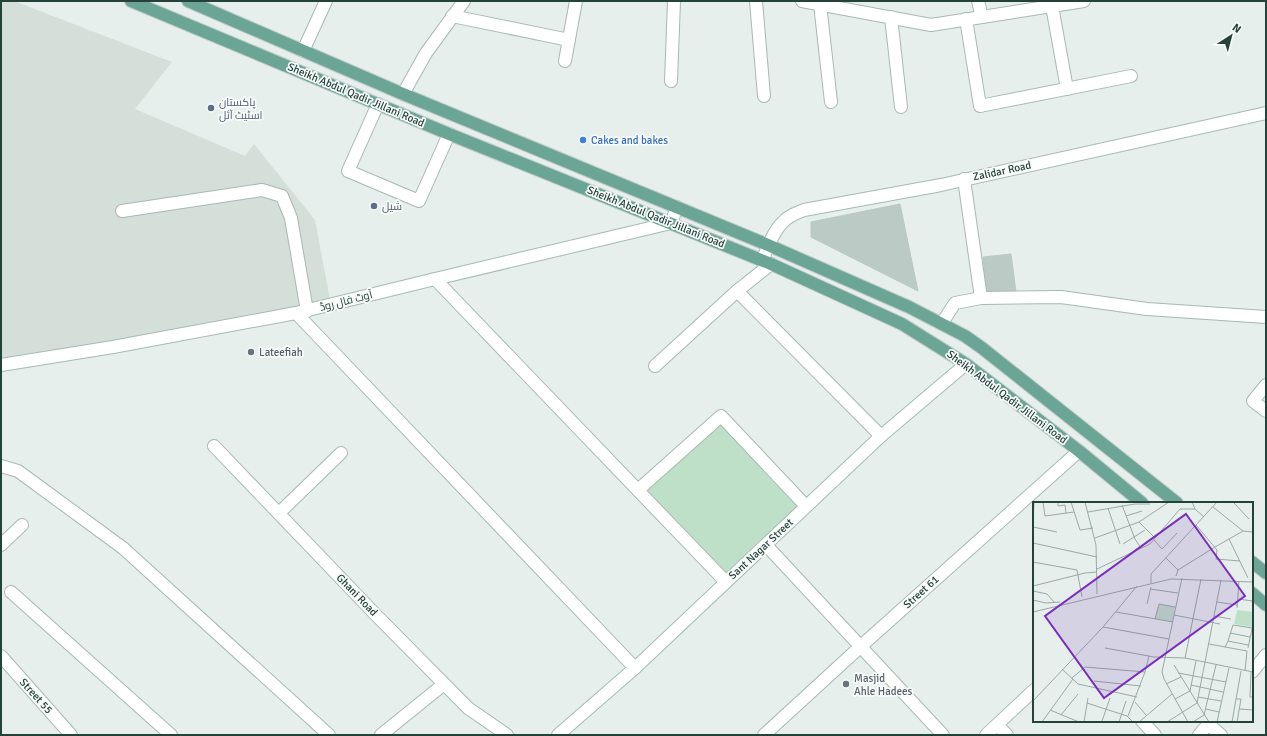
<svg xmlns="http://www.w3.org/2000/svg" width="1267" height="736" viewBox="0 0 1267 736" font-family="Signika,Cairo,sans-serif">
<rect width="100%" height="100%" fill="#e6efeb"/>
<path fill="#d4dfda" d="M1,1H14L172,62L135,109L245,156L254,144L315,220L331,305L1,367Z"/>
<path fill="#bfe0c8" d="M721,416L806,506L726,582L638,490Z"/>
<g fill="#bbcac4" stroke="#b8c9c2">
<path d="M900,204L918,291L811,237V222Z"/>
<path d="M1011,254L1016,292L987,295L983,257Z"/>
</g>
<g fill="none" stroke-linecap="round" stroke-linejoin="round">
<defs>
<g id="service">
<path d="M756,1L764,96"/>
<path d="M820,4L831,102"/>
<path d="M1052,6L1067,89"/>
<path d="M452,16L569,40"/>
<path d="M891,17L901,107"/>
<path d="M565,61L576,1"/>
<path d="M671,81L674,1"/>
<path d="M378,104L348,171L419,201L449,134"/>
<path d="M122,211L262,190L282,196L291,218L307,311"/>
<path d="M279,513L341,453"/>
<path d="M1,545L22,525"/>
</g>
<g id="minor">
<path d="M802,1L931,25L1084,1"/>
<path d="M978,1L982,17"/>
<path d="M966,19L980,106L1131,76"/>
<path d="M303,51L326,1"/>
<path d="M403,94L426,53L464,1"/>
<path d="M964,179L981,298"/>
<path d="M435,279L726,582"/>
<path d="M737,291L881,436"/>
<path d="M296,313L635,668"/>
<path d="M942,323L955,303L981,298L1061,297L1147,309L1266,317"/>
<path d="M655,366L737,291L771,264"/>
<path d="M1266,385L1253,401L1266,411"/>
<path d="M214,446L376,615L468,708L507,735"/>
<path d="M1,466L18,471L123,548L329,735"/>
<path d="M638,490L721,416L806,506"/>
<path d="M766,545L943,735"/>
<path d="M11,592L171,735"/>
<path d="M1,656L71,735"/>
<path d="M1252,672L1266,655"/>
<path d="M1142,721L1155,735"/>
<path d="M1208,724L1221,735"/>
<path d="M997,725L1007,735"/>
<path d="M381,735L444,684"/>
<path d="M764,735L860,647L1079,451"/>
<path d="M986,735L1034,690"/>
<path d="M1199,735L1211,721"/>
</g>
<g id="secondary">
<path d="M762,261C767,249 773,232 782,223C788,216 796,213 804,210L941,185L1266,113"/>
<path d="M1,365L113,347L296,313L435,279L671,223L677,207"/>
<path d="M558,735L635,668L881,436L966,364"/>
</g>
<g id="primary">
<path d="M131,1L449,134L771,264L902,324L966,364L1079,451L1142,503"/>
<path d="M188,1L403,94L768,245L909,307L965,336L982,348L1177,503"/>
<path d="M1252,562L1266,573"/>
<path d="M1252,593L1266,605"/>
</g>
</defs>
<use href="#service" stroke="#a8b8b2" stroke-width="14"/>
<use href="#minor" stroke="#a8b8b2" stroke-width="14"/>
<use href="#secondary" stroke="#a4bbb3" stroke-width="14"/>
<use href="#primary" stroke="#c2cac8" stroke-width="14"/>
<use href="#service" stroke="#fff" stroke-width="12"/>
<use href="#minor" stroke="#fff" stroke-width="12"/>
<use href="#secondary" stroke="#fff" stroke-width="12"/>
<use href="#primary" stroke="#6aa596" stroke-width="12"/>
</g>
<g fill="#5c6f8a" stroke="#f7fbf9" stroke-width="1.5">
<circle cx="211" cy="108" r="4"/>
<circle cx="374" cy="206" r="4"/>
</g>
<circle fill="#3f7fe0" stroke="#f7fbf9" stroke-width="1.5" cx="583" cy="140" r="4"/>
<g fill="#6b7280" stroke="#f7fbf9" stroke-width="1.5">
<circle cx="251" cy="352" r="4"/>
<circle cx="846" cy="684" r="4"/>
</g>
<g text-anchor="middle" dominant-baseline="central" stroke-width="3.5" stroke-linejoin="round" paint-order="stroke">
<g font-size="11" fill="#24423a" stroke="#f7fbf9">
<text transform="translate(356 95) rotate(23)">Sheikh Abdul Qadir Jillani Road</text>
<text transform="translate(1002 171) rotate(-12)">Zalidar Road</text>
<text transform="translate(656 217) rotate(22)">Sheikh Abdul Qadir Jillani Road</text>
<text transform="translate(346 301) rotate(-14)">آوٹ فال روڈ</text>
<text transform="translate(1007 397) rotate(37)">Sheikh Abdul Qadir Jillani Road</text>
<text transform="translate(761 549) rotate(-43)">Sant Nagar Street</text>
<text transform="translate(921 592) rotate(-42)">Street 61</text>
<text transform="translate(357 595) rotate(46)">Ghani Road</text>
<text transform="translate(36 696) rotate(48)">Street 55</text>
</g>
<g font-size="11" fill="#4e5e75" stroke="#f7fbf9" text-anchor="start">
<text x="219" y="102">پاکستان<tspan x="219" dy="13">اسٹیٹ آئل</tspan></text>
<text x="382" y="206">شیل</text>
</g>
<g font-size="11" fill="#366cbe" stroke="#f7fbf9" text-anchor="start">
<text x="591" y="140">Cakes and bakes</text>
</g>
<g font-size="11" fill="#5b616d" stroke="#f7fbf9" text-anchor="start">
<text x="259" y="352">Lateefiah</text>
<text x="854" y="678">Masjid<tspan x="854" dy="13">Ahle Hadees</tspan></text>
</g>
</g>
<g transform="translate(1033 502)">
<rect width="220" height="220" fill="#e6efeb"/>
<path d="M126,102L142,105L140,120L122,117ZM204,108L220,110L219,125L201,122Z" fill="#bfe0c8"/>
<path fill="none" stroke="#98aaa4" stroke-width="1" d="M10,0L12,14L41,10M25,0V4L32,3L33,11M38,0L47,28L60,26M52,0L63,43L64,92M159,0L162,7L171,15M200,0L216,17M89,3L102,37L108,46M180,5L210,29M75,6L87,42M55,10L102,2H117M93,14L109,9M106,20L122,36M163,23L184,48L183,57L207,59M0,25L1,0M0,25L24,30M62,36L106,20L136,0M196,37L215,76M121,38L129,47L144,31M0,41L64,55M90,42L112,28M133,56L145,68M0,60L44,68L49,95M64,67L117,42L147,7H162M143,74L145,68L182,45L210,29L220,30M149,76L129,170L131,177L155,220M118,81V72L184,0M0,84L52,71L64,70M117,87L145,91M0,89L14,92L22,101M205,97L220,99M0,98L13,101L27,100M184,100L204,103M114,102L118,85M204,106L206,79M0,110L138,77L220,80M83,110L140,120M141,113L187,122M181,114L198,117M122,117L126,102L142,105M70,125L136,137M197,131L217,135M195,139L200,123L219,126M176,142L214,149L212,169M192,145L195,139L215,143M72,146L121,155L152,156L220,170M215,146L220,122M152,156L168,77M141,163L176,220M29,167L45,182L104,195M112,170L116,154M218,170L217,195H220M145,171L193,180M39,176L52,165L112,170L95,214M61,179L108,184M133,182L148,175M158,183L190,190M165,195L188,199M142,197L157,189L163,159M203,197H208L204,220M0,199L70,125L104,84M102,200L113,213M54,201L94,214L100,220M173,207L186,210M206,207L220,208M17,208L46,220M28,213L45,192M69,219L77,196M9,220L40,177M51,220L55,196M86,220L93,199M106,220L139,192M134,220L164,201L188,78M160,220L171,213L183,163M184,220L196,166M199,220L208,169"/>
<path fill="#7b2cbf" fill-opacity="0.15" stroke="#7b2cbf" stroke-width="2" d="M153,12L212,94L71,196L12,114Z"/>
<rect width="220" height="220" fill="none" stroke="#24423a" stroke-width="2"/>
</g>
<rect width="1267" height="736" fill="none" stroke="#24423a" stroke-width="4"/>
<g transform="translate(1231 36) rotate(36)" stroke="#f7fbf9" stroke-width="3" paint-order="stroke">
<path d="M0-3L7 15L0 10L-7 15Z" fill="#24423a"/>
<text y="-6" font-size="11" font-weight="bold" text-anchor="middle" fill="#24423a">N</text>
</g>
</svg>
